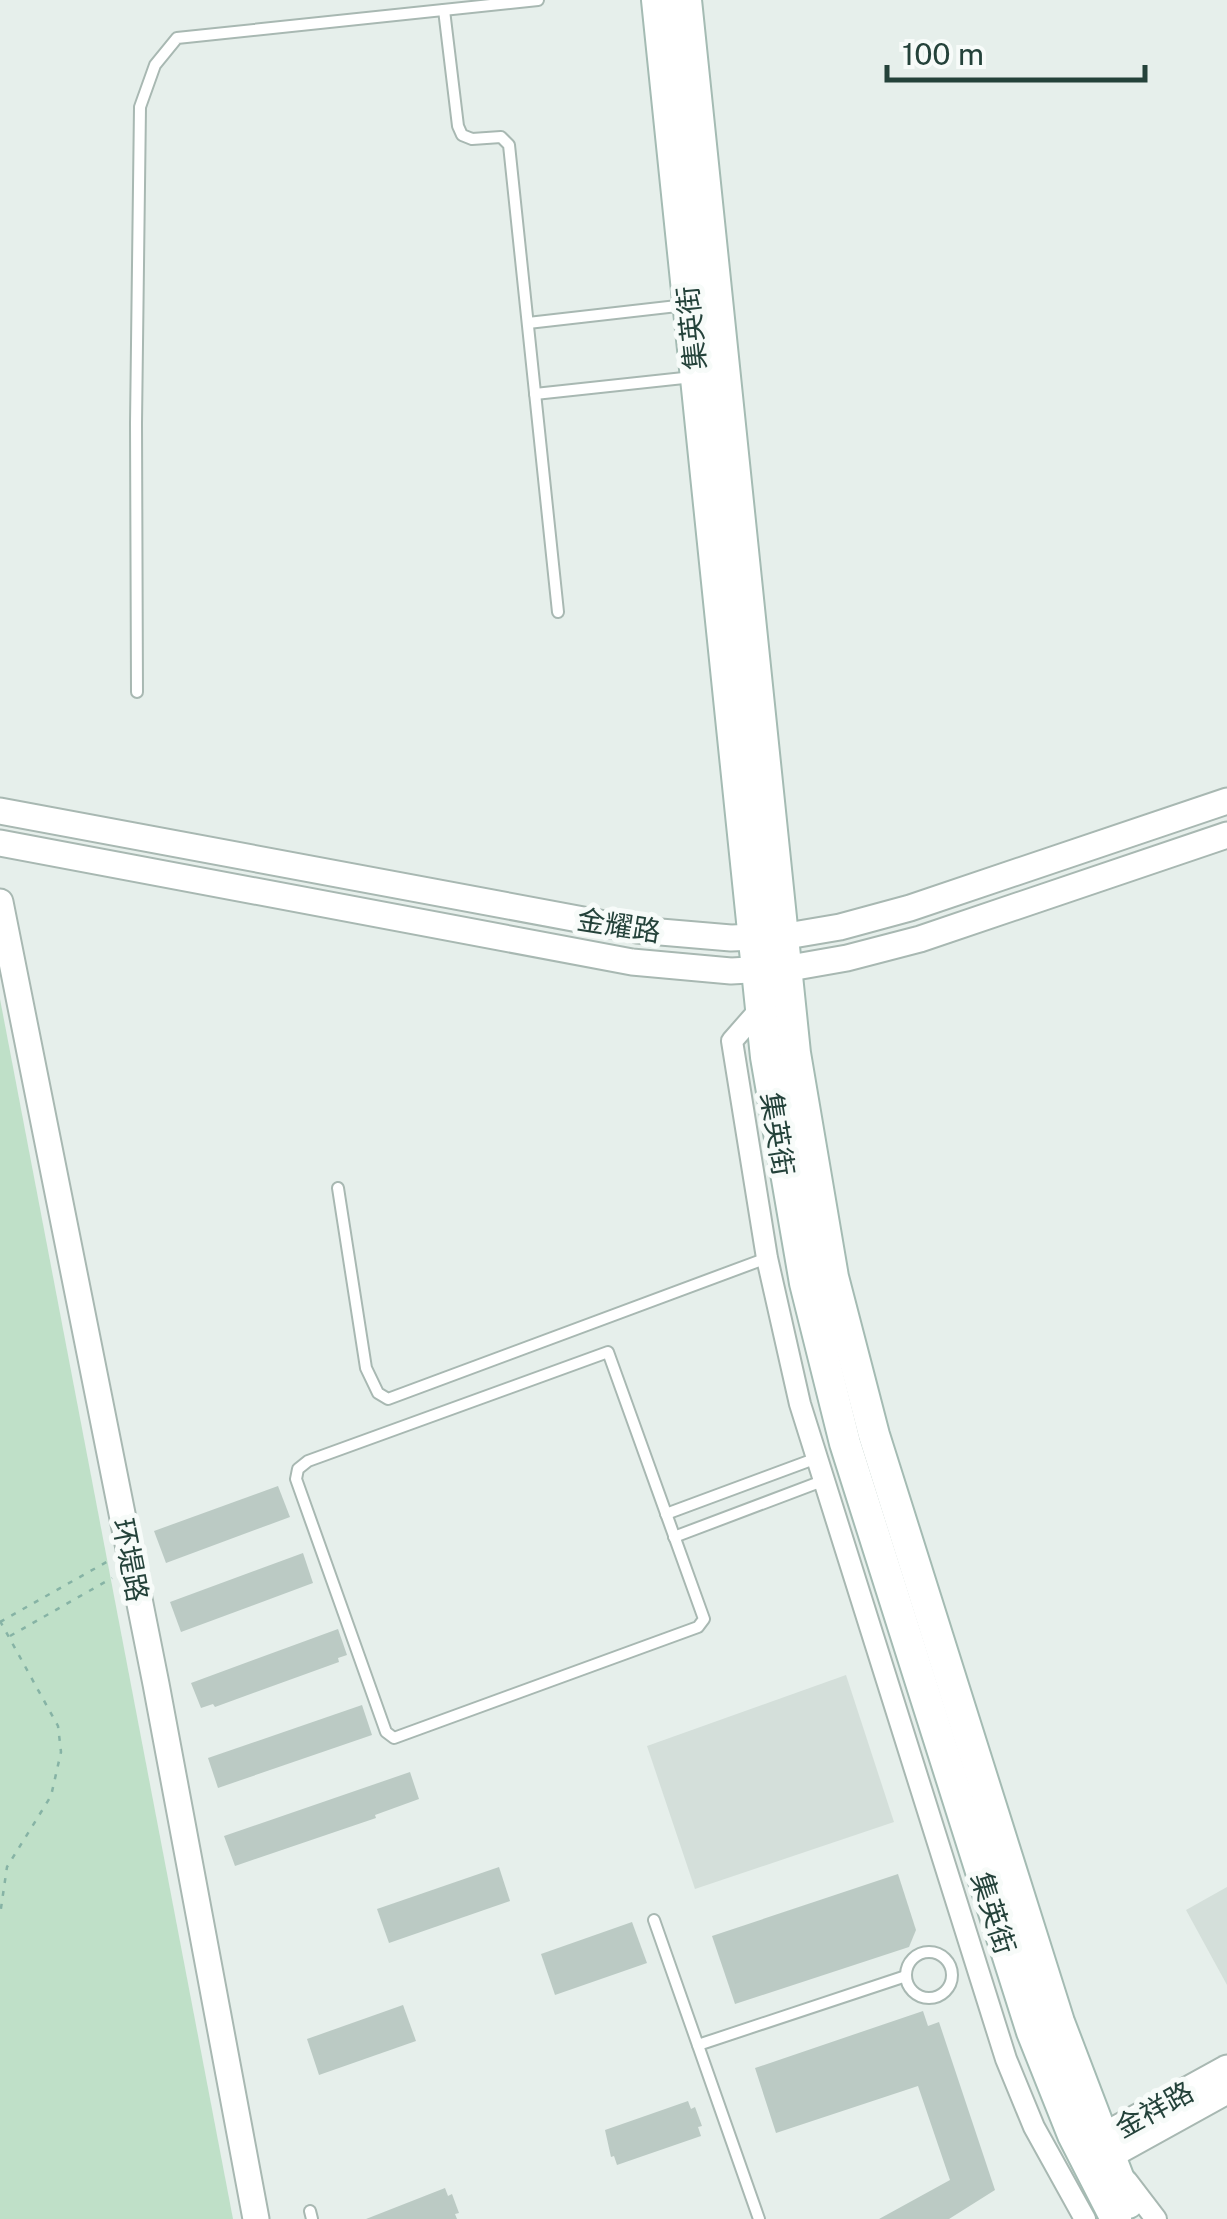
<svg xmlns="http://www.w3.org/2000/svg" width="1227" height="2219" viewBox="0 0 1227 2219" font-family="'Public Sans','Noto Sans SC',sans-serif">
<rect width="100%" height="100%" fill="#e6efeb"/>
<g fill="#d4dfda">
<path d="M846,1675L894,1822L695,1889L647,1746Z"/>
<path d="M1227,1887V1985L1186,1910Z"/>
</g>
<path fill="#bfe0c8" d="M0,999L233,2219H0Z"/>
<g fill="#bbcac4">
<path d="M278,1486L290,1517L166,1563L154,1531Z"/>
<path d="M303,1553L313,1583L181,1632L170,1602Z"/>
<path d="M338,1629L347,1655L338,1658L339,1662L215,1707L213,1704L201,1708L191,1683Z"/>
<path d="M362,1705L372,1735L218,1788L208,1758Z"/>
<path d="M410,1772L419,1799L375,1815L376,1818L235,1866L224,1836Z"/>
<path d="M499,1867L510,1901L389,1943L377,1909Z"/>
<path d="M898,1874L916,1930L909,1947L735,2004L712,1936Z"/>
<path d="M632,1922L647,1963L555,1995L541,1954Z"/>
<path d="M403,2005L416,2041L319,2075L307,2039Z"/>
<path d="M923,2011L928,2026L939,2022L995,2190L949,2219H879L950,2180L918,2086L776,2133L755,2068Z"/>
<path d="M688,2101L691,2109L695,2107L702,2126L698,2127L701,2136L617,2165L614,2156L611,2157L605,2130Z"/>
<path d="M445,2188L448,2196L452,2194L459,2213L455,2214L457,2219H366Z"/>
</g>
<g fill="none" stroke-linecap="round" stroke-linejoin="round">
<defs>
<g id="service">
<path d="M444,10L458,126L462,135L472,139L501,137L509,145L558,612"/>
<path d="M528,323L686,305"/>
<path d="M535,394L693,377"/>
<path d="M137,692L136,423L140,107L155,65L177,38L538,0"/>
<path d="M338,1188L366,1368L378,1393L388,1399L767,1258"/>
<path d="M608,1352L704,1619L698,1627L394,1738L386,1732L296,1479L298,1469L308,1461Z"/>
<path d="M666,1514L817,1458"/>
<path d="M674,1537L825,1480"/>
<path d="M654,1920L759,2219"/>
<circle cx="929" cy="1975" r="23"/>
<path d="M698,2045L906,1976"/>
<path d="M310,2211L312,2219"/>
</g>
<g id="minor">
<path d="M761,1008L732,1041L767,1258L800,1404L1006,2059L1034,2127L1085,2219"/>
<path d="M1127,2181L1156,2219"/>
</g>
<g id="tertiary">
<path d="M0,811L637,930L731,938L787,936L840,927L910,908L1227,801"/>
<path d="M0,843L632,962L731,971L790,968L847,958L920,939L1227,835"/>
<path d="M0,902L156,1684L256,2219"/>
<path d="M1087,2145L1227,2068"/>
<path d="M1093,2165L1227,2091"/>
</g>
<g id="secondary">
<path d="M657,0L766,1057L805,1283L845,1443L1032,2032L1073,2135L1116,2219"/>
<path d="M686,0L795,1053L833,1277L874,1435L1059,2022L1128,2203"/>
</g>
</defs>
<use href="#service" stroke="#a8b8b2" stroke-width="14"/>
<use href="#minor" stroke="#a8b8b2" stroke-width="24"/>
<use href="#tertiary" stroke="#a8b8b2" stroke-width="29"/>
<use href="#secondary" stroke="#a4bbb3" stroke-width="34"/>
<g stroke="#86b3a5" stroke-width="2.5" stroke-dasharray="5 8" stroke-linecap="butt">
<path d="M0,1621L58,1726L61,1752L51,1796L7,1867L0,1915"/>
<path d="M0,1622L110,1560"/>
<path d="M10,1636L112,1578"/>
</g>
<use href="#service" stroke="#fff" stroke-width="10"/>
<use href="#minor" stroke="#fff" stroke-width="20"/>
<use href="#tertiary" stroke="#fff" stroke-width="25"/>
<use href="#secondary" stroke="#fff" stroke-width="30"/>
</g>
<g text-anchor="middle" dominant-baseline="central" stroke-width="10" stroke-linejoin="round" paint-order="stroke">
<g font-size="28" fill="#24423a" stroke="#f7fbf9">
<text transform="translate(691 328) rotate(-96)">集英街</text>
<text transform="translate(619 925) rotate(9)">金耀路</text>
<text transform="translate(778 1134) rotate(81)">集英街</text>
<text transform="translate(131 1560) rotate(79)">环堤路</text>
<text transform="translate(994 1913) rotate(72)">集英街</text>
<text transform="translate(1154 2109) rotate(-29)">金祥路</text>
</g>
</g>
<path d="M887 65v15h258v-15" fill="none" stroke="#24423a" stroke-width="5"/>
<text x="902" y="65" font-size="30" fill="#24423a" stroke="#f7fbf9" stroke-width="8" paint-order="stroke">100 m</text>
</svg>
